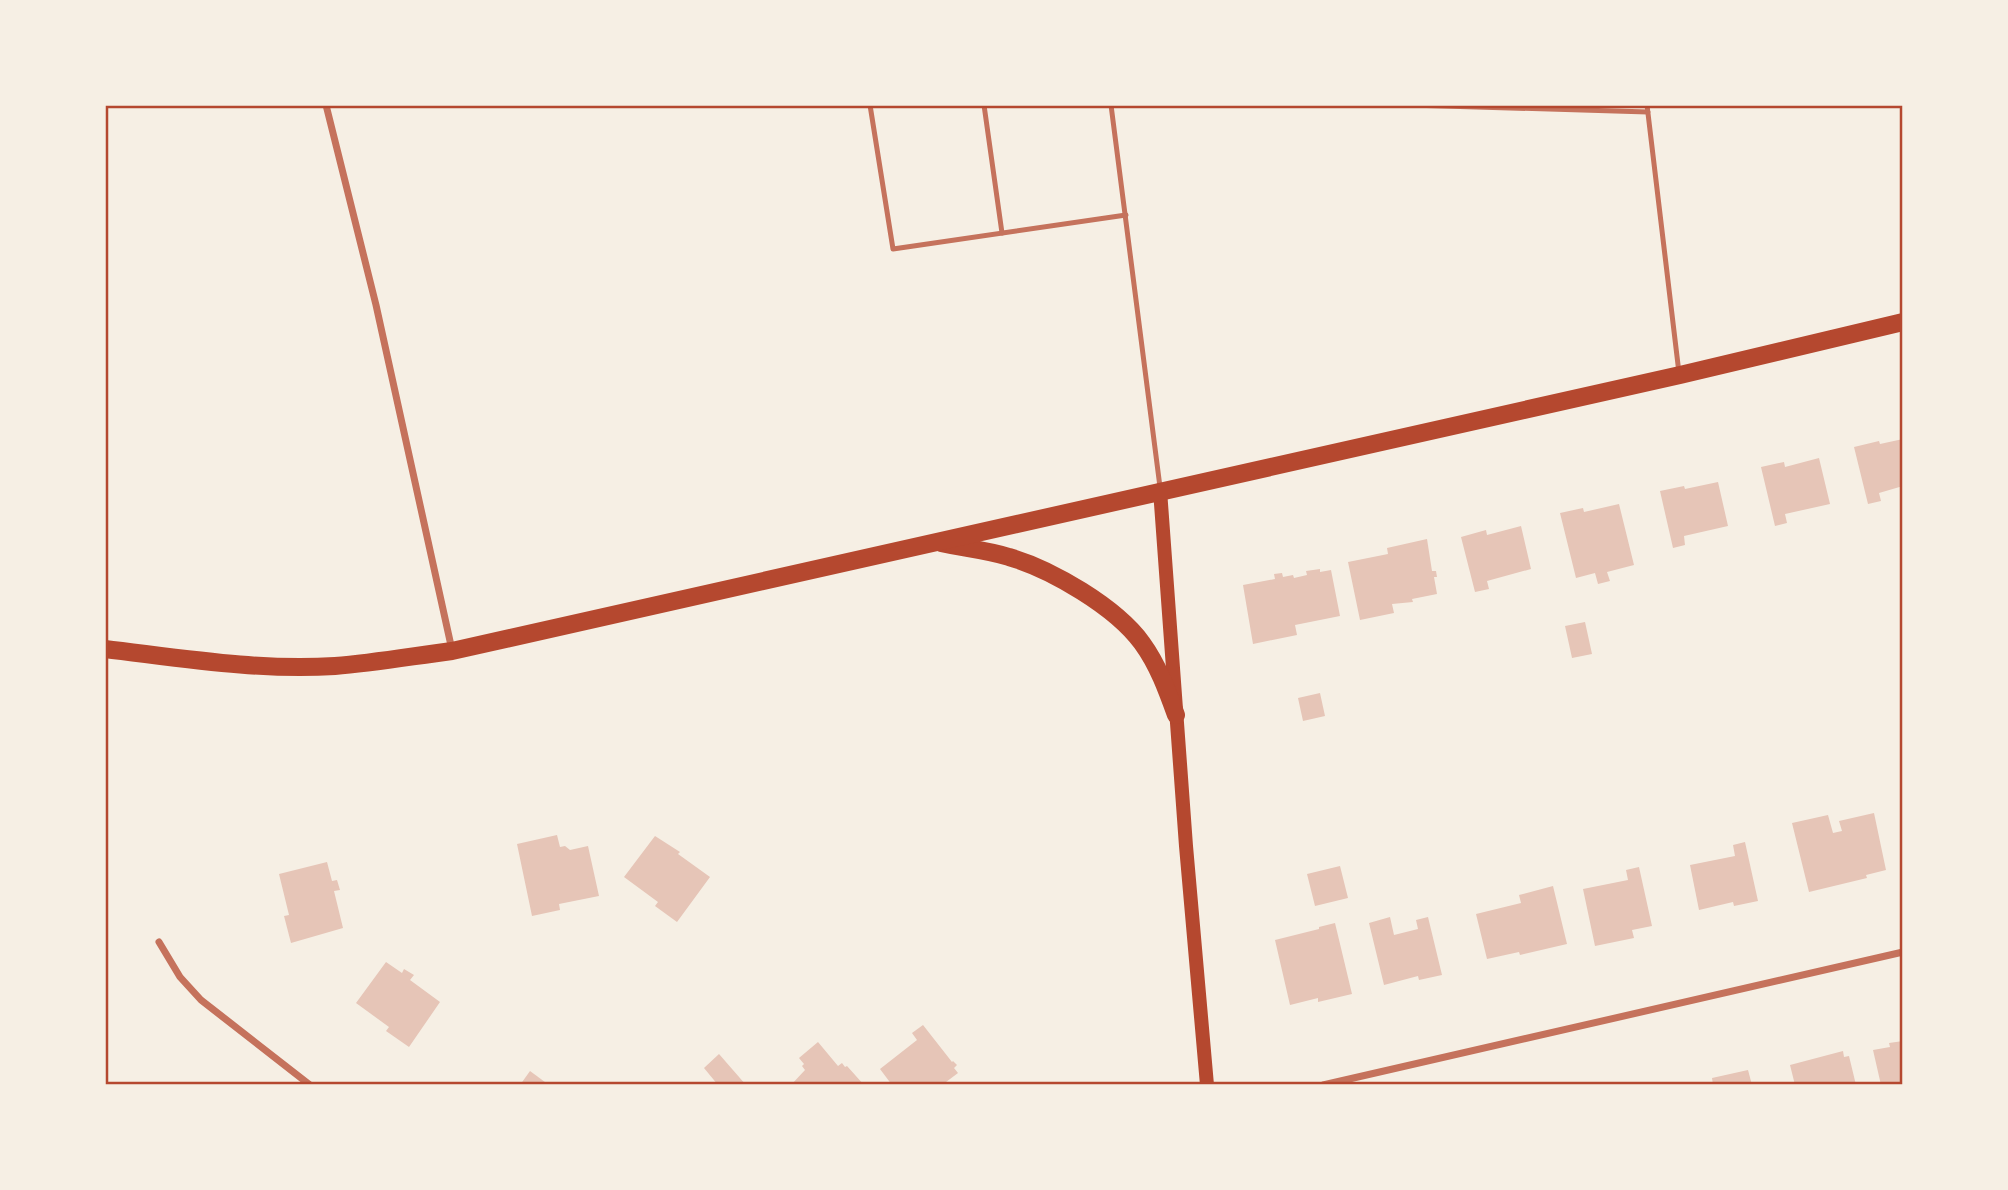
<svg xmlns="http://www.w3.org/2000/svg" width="2008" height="1190" viewBox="0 0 2008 1190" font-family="'Nunito Sans',sans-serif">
<rect width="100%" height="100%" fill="#f6efe4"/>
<g fill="#e6c5b7">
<path d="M1903,439V486L1879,493L1881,501L1868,504L1854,447L1879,441L1880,444Z"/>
<path d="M1819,458L1830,504L1785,514L1787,523L1775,526L1761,467L1784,462L1785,467Z"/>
<path d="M1718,482L1728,526L1684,536L1685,545L1673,548L1660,491L1684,486L1685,489Z"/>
<path d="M1619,504L1634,565L1607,572L1610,581L1598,584L1595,573L1576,578L1560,513L1583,508L1584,512Z"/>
<path d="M1521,526L1531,569L1487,581L1489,589L1475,592L1461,537L1486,530L1487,535Z"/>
<path d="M1427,539L1432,571H1436L1437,577H1434L1437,594L1412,599L1413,602L1392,604L1394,613L1360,620L1348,562L1388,554L1387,548Z"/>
<path d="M1320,569V572L1331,570L1340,616L1295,625L1297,635L1253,644L1243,585L1275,579L1274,574L1282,573L1283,577L1293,575L1294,578L1307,575L1306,571Z"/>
<path d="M1585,622L1592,654L1572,658L1565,626Z"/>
<path d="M1320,693L1325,716L1303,721L1298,698Z"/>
<path d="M1874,813L1886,870L1866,875L1867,878L1809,892L1792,823L1828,815L1833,833L1842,831L1839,821Z"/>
<path d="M557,835L560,847L565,846L570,850L588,846L599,896L559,904L560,910L532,916L517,844Z"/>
<path d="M655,836L680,852L678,854L710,877L677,922L655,906L658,902L624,877Z"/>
<path d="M1745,842L1758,901L1734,906L1733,902L1699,910L1690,865L1735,856L1733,845Z"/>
<path d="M327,862L332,881L337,880L340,890L334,891L343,928L291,943L284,916L289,915L279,874Z"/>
<path d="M1340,866L1348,898L1315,906L1307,874Z"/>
<path d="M1639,867L1652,926L1632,930L1634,938L1595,946L1583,889L1628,880L1626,870Z"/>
<path d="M1553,886L1567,944L1520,955L1519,952L1487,959L1476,914L1521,903L1519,895Z"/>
<path d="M1390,917L1394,935L1418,929L1416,920L1428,917L1442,975L1419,980L1418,976L1384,985L1369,923Z"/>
<path d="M1335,923L1352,994L1318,1002V998L1290,1005L1275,940L1319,929V927Z"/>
<path d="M386,962L402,973L404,969L414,975L410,980L440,1002L409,1047L386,1031L389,1027L356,1003Z"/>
<path d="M923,1025L952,1062L953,1061L957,1065L954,1068L958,1073L942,1085L935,1083L933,1085H892L880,1069L917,1040L912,1033Z"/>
<path d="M1903,1041V1085H1881L1873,1050L1890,1047L1889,1043Z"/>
<path d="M818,1042L838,1066L842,1063L845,1067L847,1066L864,1085H791L805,1070L802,1066L804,1064L799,1058Z"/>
<path d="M1843,1051L1844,1057L1849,1056L1856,1085H1795L1790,1065Z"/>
<path d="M719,1054L746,1085H718L704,1068Z"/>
<path d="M1748,1070L1752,1085H1713L1712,1078Z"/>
<path d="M530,1071L549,1085H520Z"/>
</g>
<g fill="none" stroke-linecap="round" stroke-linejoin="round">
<g stroke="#c5725c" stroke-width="5">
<path d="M870,105L893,249L1126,215"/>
<path d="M984,105L1002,233"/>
<path d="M1111,105L1160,487"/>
<path d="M1410,105L1648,112"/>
<path d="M1647,105L1679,373"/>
</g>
<g stroke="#c5725c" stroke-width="7">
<path d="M326,105L376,305L452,650"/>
<path d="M159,942L180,977L201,1000L310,1085"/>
<path d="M1323,1085L1903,952"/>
</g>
<path stroke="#b5482f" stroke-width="14" d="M1160,490L1186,846L1207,1085"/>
<g stroke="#b5482f" stroke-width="18">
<path d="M941,543C963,548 987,550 1009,557C1051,569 1116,607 1142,643C1158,665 1167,690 1176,715"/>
<path d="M105,649C181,658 258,671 335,666C374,663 413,656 452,651L1680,375L1903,322"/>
</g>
</g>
<rect width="2008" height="1190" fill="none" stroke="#f6efe4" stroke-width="214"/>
<rect x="107" y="107" width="1794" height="976" fill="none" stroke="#b5482f" stroke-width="2.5"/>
</svg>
